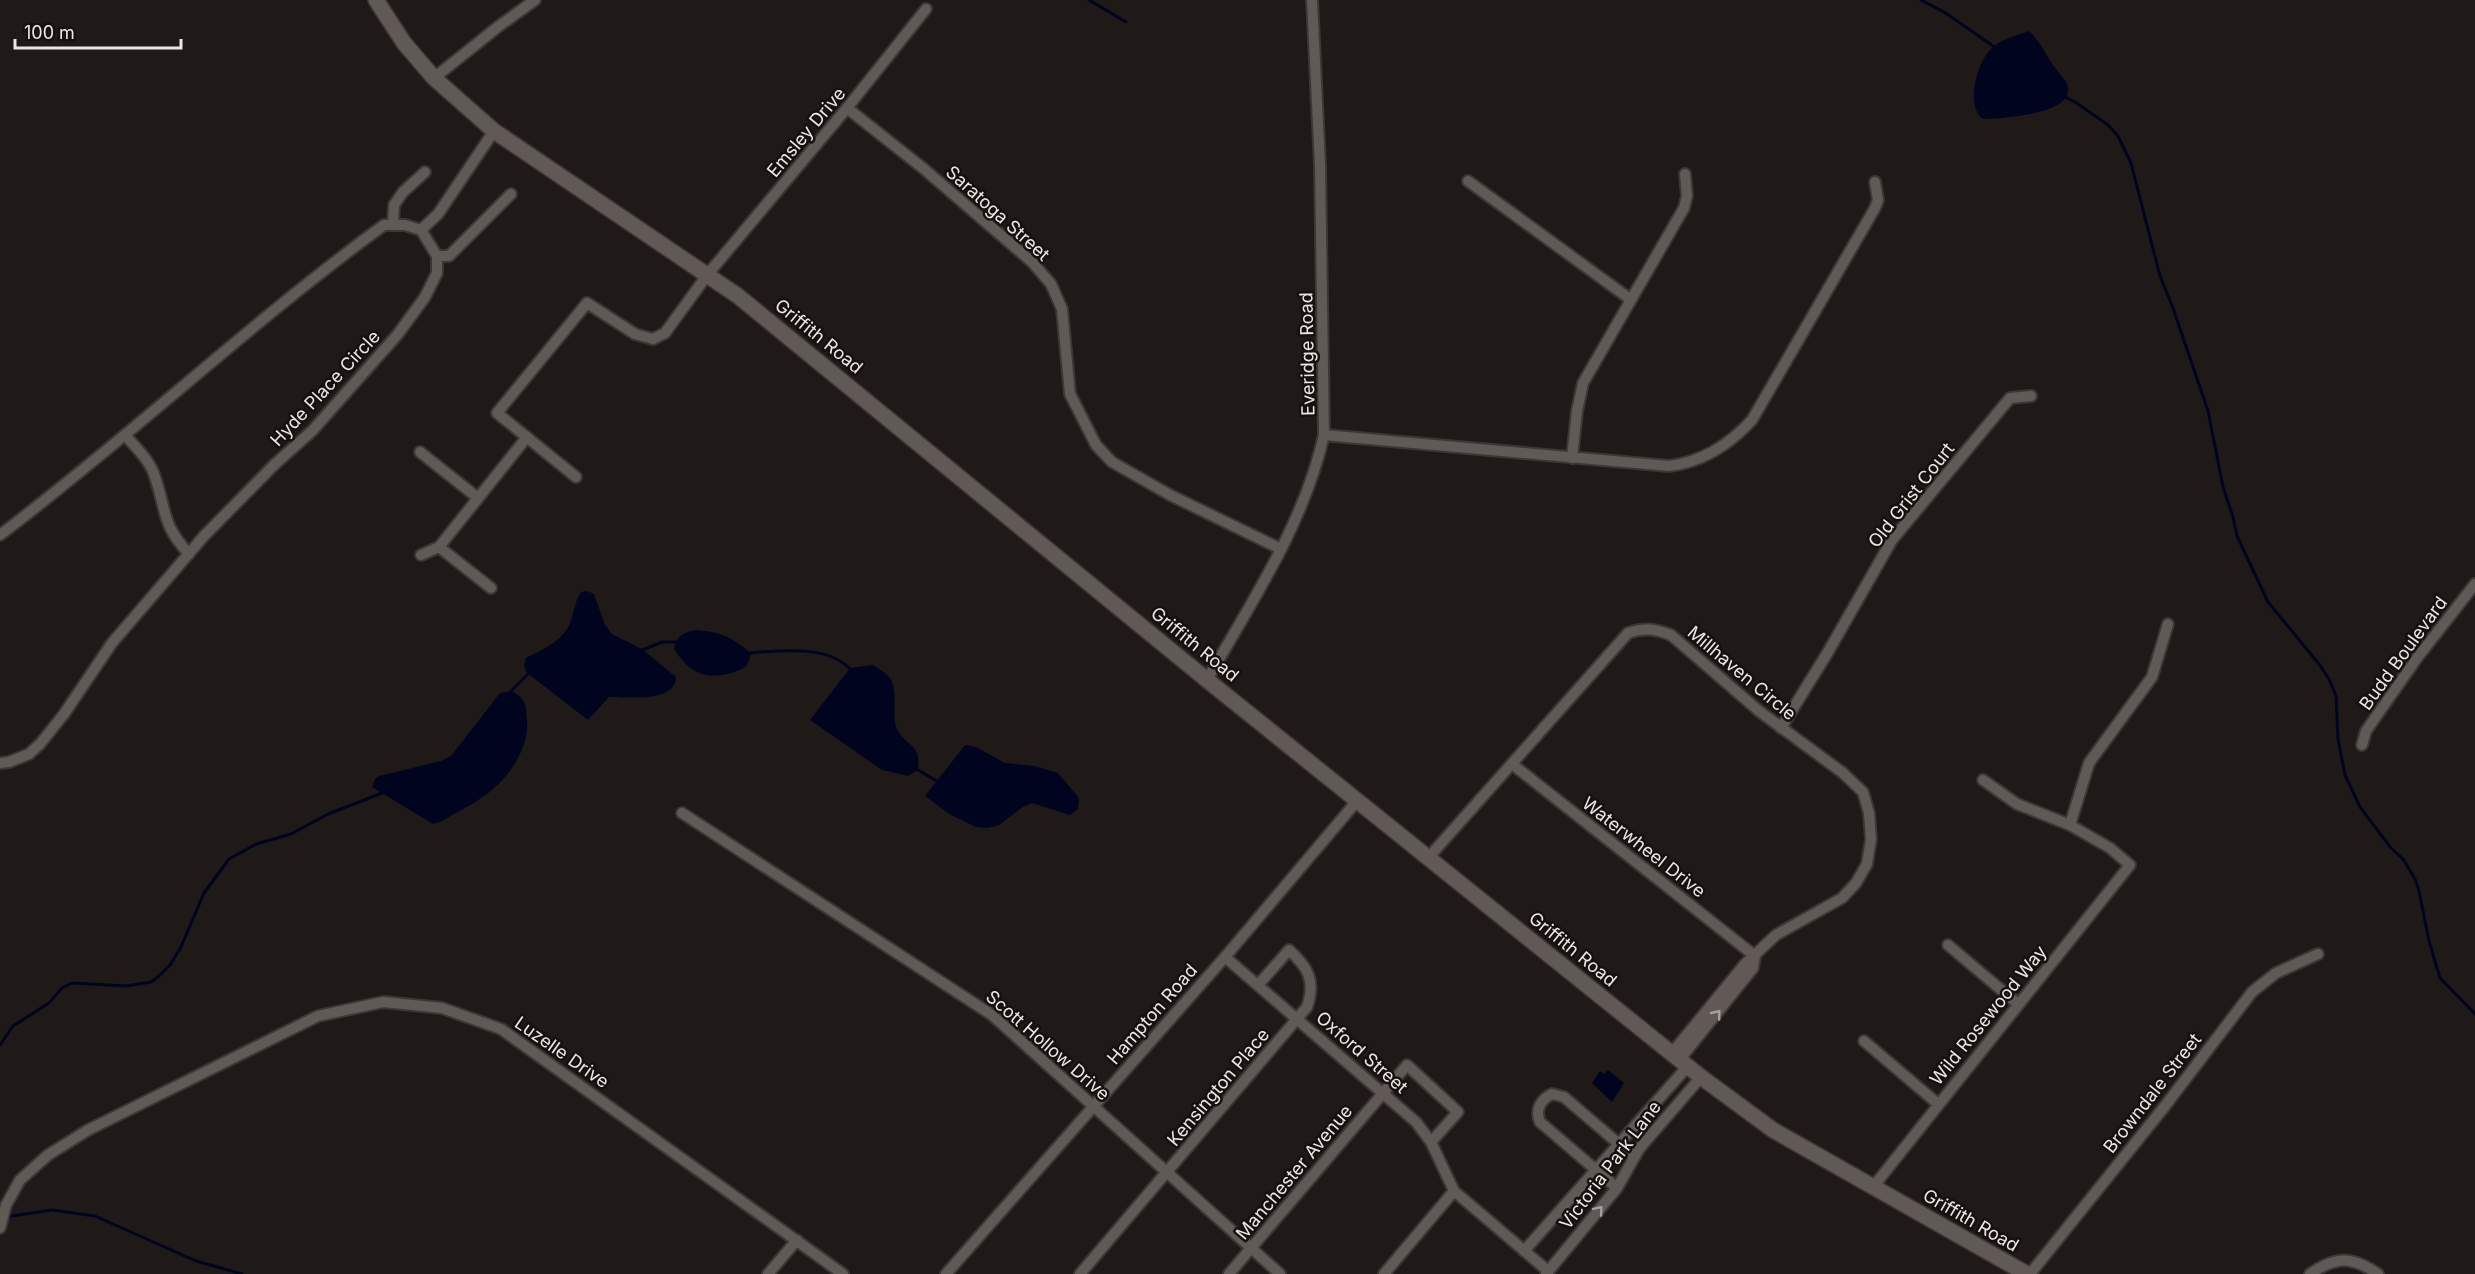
<svg xmlns="http://www.w3.org/2000/svg" width="2475" height="1274" viewBox="0 0 2475 1274" font-family="Inter,sans-serif">
<rect width="100%" height="100%" fill="#1f1a17"/>
<g fill="#00041f">
<path d="M2029,31C2040,41 2045,53 2053,65C2057,71 2064,77 2067,84C2079,115 2000,118 1983,119C1964,106 1978,58 1994,46C2002,39 2019,35 2029,31Z"/>
<path d="M587,591L594,594L605,625L612,634L642,649L676,677C676,703 627,697 609,697L588,720L527,673L524,666L526,658C543,649 562,642 570,623C574,612 575,601 581,592Z"/>
<path d="M696,630C722,632 731,637 751,653C749,665 745,669 734,672C706,681 690,674 674,649C676,636 684,632 696,630Z"/>
<path d="M873,665C879,669 888,673 891,680C899,694 890,717 898,731C909,748 921,744 918,770L908,776L882,770L810,720L850,668Z"/>
<path d="M511,691C526,698 526,705 527,721C529,746 512,773 493,789C479,802 458,811 442,821L433,824L372,787L375,779L379,776L441,761L451,756L500,693Z"/>
<path d="M965,745L976,747L1005,763L1035,766L1058,773L1079,798L1078,809L1070,815L1032,803L1023,807L999,825L988,828L976,827L949,814L925,796Z"/>
<path d="M1608,1070L1624,1083L1612,1102L1592,1083L1600,1071L1604,1074Z"/>
</g>
<g fill="none" stroke-linecap="round" stroke-linejoin="round">
<g stroke="#00041f" stroke-width="3">
<path d="M1089,0L1126,22"/>
<path d="M1921,0L1944,12L1996,48"/>
<path d="M2063,96L2075,102L2108,125L2118,136L2131,163L2160,276L2173,308L2208,411L2223,487L2233,517L2237,536L2268,602L2319,664L2329,679L2336,696L2338,739L2345,775L2360,807L2391,848L2403,859L2415,879L2419,891L2429,941L2440,978L2475,1014"/>
<path d="M640,651L662,642H676"/>
<path d="M748,653C779,651 827,644 850,669"/>
<path d="M511,694V691L529,673"/>
<path d="M915,768L940,783"/>
<path d="M0,1045L13,1026L49,1003L62,988L72,983L126,986L151,982L159,976L170,965L181,947L204,893L229,859L256,844L291,834L328,814L385,792"/>
<path d="M5,1217L52,1210L95,1216L196,1261L242,1274"/>
</g>
<defs>
<g id="street">
<path d="M434,78L499,26L535,0"/>
<path d="M847,108L924,169L1032,262L1051,284L1062,309L1070,394L1096,445L1112,462L1170,495L1281,549"/>
<path d="M1468,181L1630,299"/>
<path d="M393,225L394,205L403,192L425,172"/>
<path d="M421,230L438,214L494,131"/>
<path d="M437,256H449L511,194"/>
<path d="M125,435C136,448 150,460 155,477C167,512 161,523 189,554"/>
<path d="M1324,435L1669,466C1703,462 1729,445 1752,420L1875,208L1878,200L1875,182"/>
<path d="M420,452L478,498"/>
<path d="M1572,458L1577,411L1583,383L1684,208L1687,196L1685,174"/>
<path d="M576,477L497,413L587,303L635,334L653,339L665,333L708,274L847,108L926,9"/>
<path d="M0,535C131,436 251,322 384,225H405L421,230L437,256V273L425,297L398,334L313,430L274,465L204,536L112,643L64,714L40,744L29,754L9,762L0,763"/>
<path d="M439,547L491,588"/>
<path d="M421,555L439,547L527,437"/>
<path d="M1207,680C1252,601 1304,524 1324,435L1320,165L1312,0"/>
<path d="M1781,728L1828,652L1892,540L2010,398L2031,396"/>
<path d="M2362,745L2366,731L2417,658L2475,584"/>
<path d="M1512,764L1755,956"/>
<path d="M682,813L992,1015L1280,1274"/>
<path d="M2070,825L2089,763L2152,677L2168,624"/>
<path d="M1428,858L1628,633C1644,627 1655,629 1671,635L1759,711L1843,773L1863,792L1869,813L1871,839L1867,864L1856,883L1842,898L1776,935L1745,964L1672,1053"/>
<path d="M1948,945L2018,1004"/>
<path d="M1225,957L1416,1122L1431,1142L1454,1191L1548,1271"/>
<path d="M1864,1041L1938,1104"/>
<path d="M1680,1059L1753,968L1755,956"/>
<path d="M1873,1187L2130,865L2110,848L2070,825L2017,804L1983,780"/>
<path d="M1617,1188L1540,1122C1535,1110 1540,1100 1552,1094L1564,1097L1634,1157"/>
<path d="M0,1228L6,1205L20,1180L48,1155L88,1130L318,1016L383,1002L442,1008L501,1029L843,1274"/>
<path d="M1524,1251L1688,1066"/>
<path d="M768,1274L797,1240"/>
<path d="M946,1274L1225,957L1357,801"/>
<path d="M1080,1274L1307,1007C1316,981 1308,967 1289,950L1258,985"/>
<path d="M1229,1274L1407,1065L1458,1112L1431,1142"/>
<path d="M1384,1274L1454,1191"/>
<path d="M1546,1274L1617,1188L1639,1149L1701,1077"/>
<path d="M2030,1274L2165,1106L2252,992L2276,973L2318,954"/>
<path d="M2310,1274C2336,1256 2352,1256 2378,1274"/>
</g>
<path id="secondary" d="M376,0L404,43L434,78L494,131L738,296L1207,680L1701,1077L1773,1130L2027,1274"/>
</defs>
<use href="#street" stroke="#3b3736" stroke-width="14"/>
<use href="#secondary" stroke="#3b3736" stroke-width="18"/>
<use href="#street" stroke="#605956" stroke-width="10"/>
<use href="#secondary" stroke="#605956" stroke-width="15"/>
</g>
<defs><path id="oneway-chevron" d="M-2-3.5L2.5 0L-2 3.5" fill="none" stroke-width="1.6" stroke-linecap="round" stroke-linejoin="round" transform="scale(1.5)"/></defs>
<g stroke="#a6a09e">
<use href="#oneway-chevron" transform="translate(1717 1014) rotate(-51)"/>
<use href="#oneway-chevron" transform="translate(1599 1210) rotate(-50)"/>
</g>
<g text-anchor="middle" dominant-baseline="central" stroke-width="5" stroke-linejoin="round" paint-order="stroke">
<g font-size="18" fill="#ebe7e5" stroke="#16110e">
<text transform="translate(806 132) rotate(-50)">Emsley Drive</text>
<text transform="translate(998 213) rotate(42)">Saratoga Street</text>
<text transform="translate(819 336) rotate(39)">Griffith Road</text>
<text transform="translate(1307 354) rotate(-91)">Everidge Road</text>
<text transform="translate(325 388) rotate(-47)">Hyde Place Circle</text>
<text transform="translate(1911 495) rotate(-52)">Old Grist Court</text>
<text transform="translate(1195 644) rotate(39)">Griffith Road</text>
<text transform="translate(2403 653) rotate(-54)">Budd Boulevard</text>
<text transform="translate(1742 673) rotate(40)">Millhaven Circle</text>
<text transform="translate(1644 847) rotate(38)">Waterwheel Drive</text>
<text transform="translate(1573 949) rotate(39)">Griffith Road</text>
<text transform="translate(1152 1014) rotate(-49)">Hampton Road</text>
<text transform="translate(1988 1015) rotate(-51)">Wild Rosewood Way</text>
<text transform="translate(1048 1045) rotate(41)">Scott Hollow Drive</text>
<text transform="translate(562 1052) rotate(35)">Luzelle Drive</text>
<text transform="translate(1362 1052) rotate(41)">Oxford Street</text>
<text transform="translate(1218 1087) rotate(-50)">Kensington Place</text>
<text transform="translate(2152 1093) rotate(-52)">Browndale Street</text>
<text transform="translate(1610 1165) rotate(-53)">Victoria Park Lane</text>
<text transform="translate(1294 1172) rotate(-50)">Manchester Avenue</text>
<text transform="translate(1971 1220) rotate(30)">Griffith Road</text>
</g>
</g>
<path d="M15 39v9h166v-9" fill="none" stroke="#ebe7e5" stroke-width="3"/>
<text x="24" y="39" font-size="18" fill="#ebe7e5" stroke="#16110e" stroke-width="4.5" paint-order="stroke">100 m</text>
</svg>
